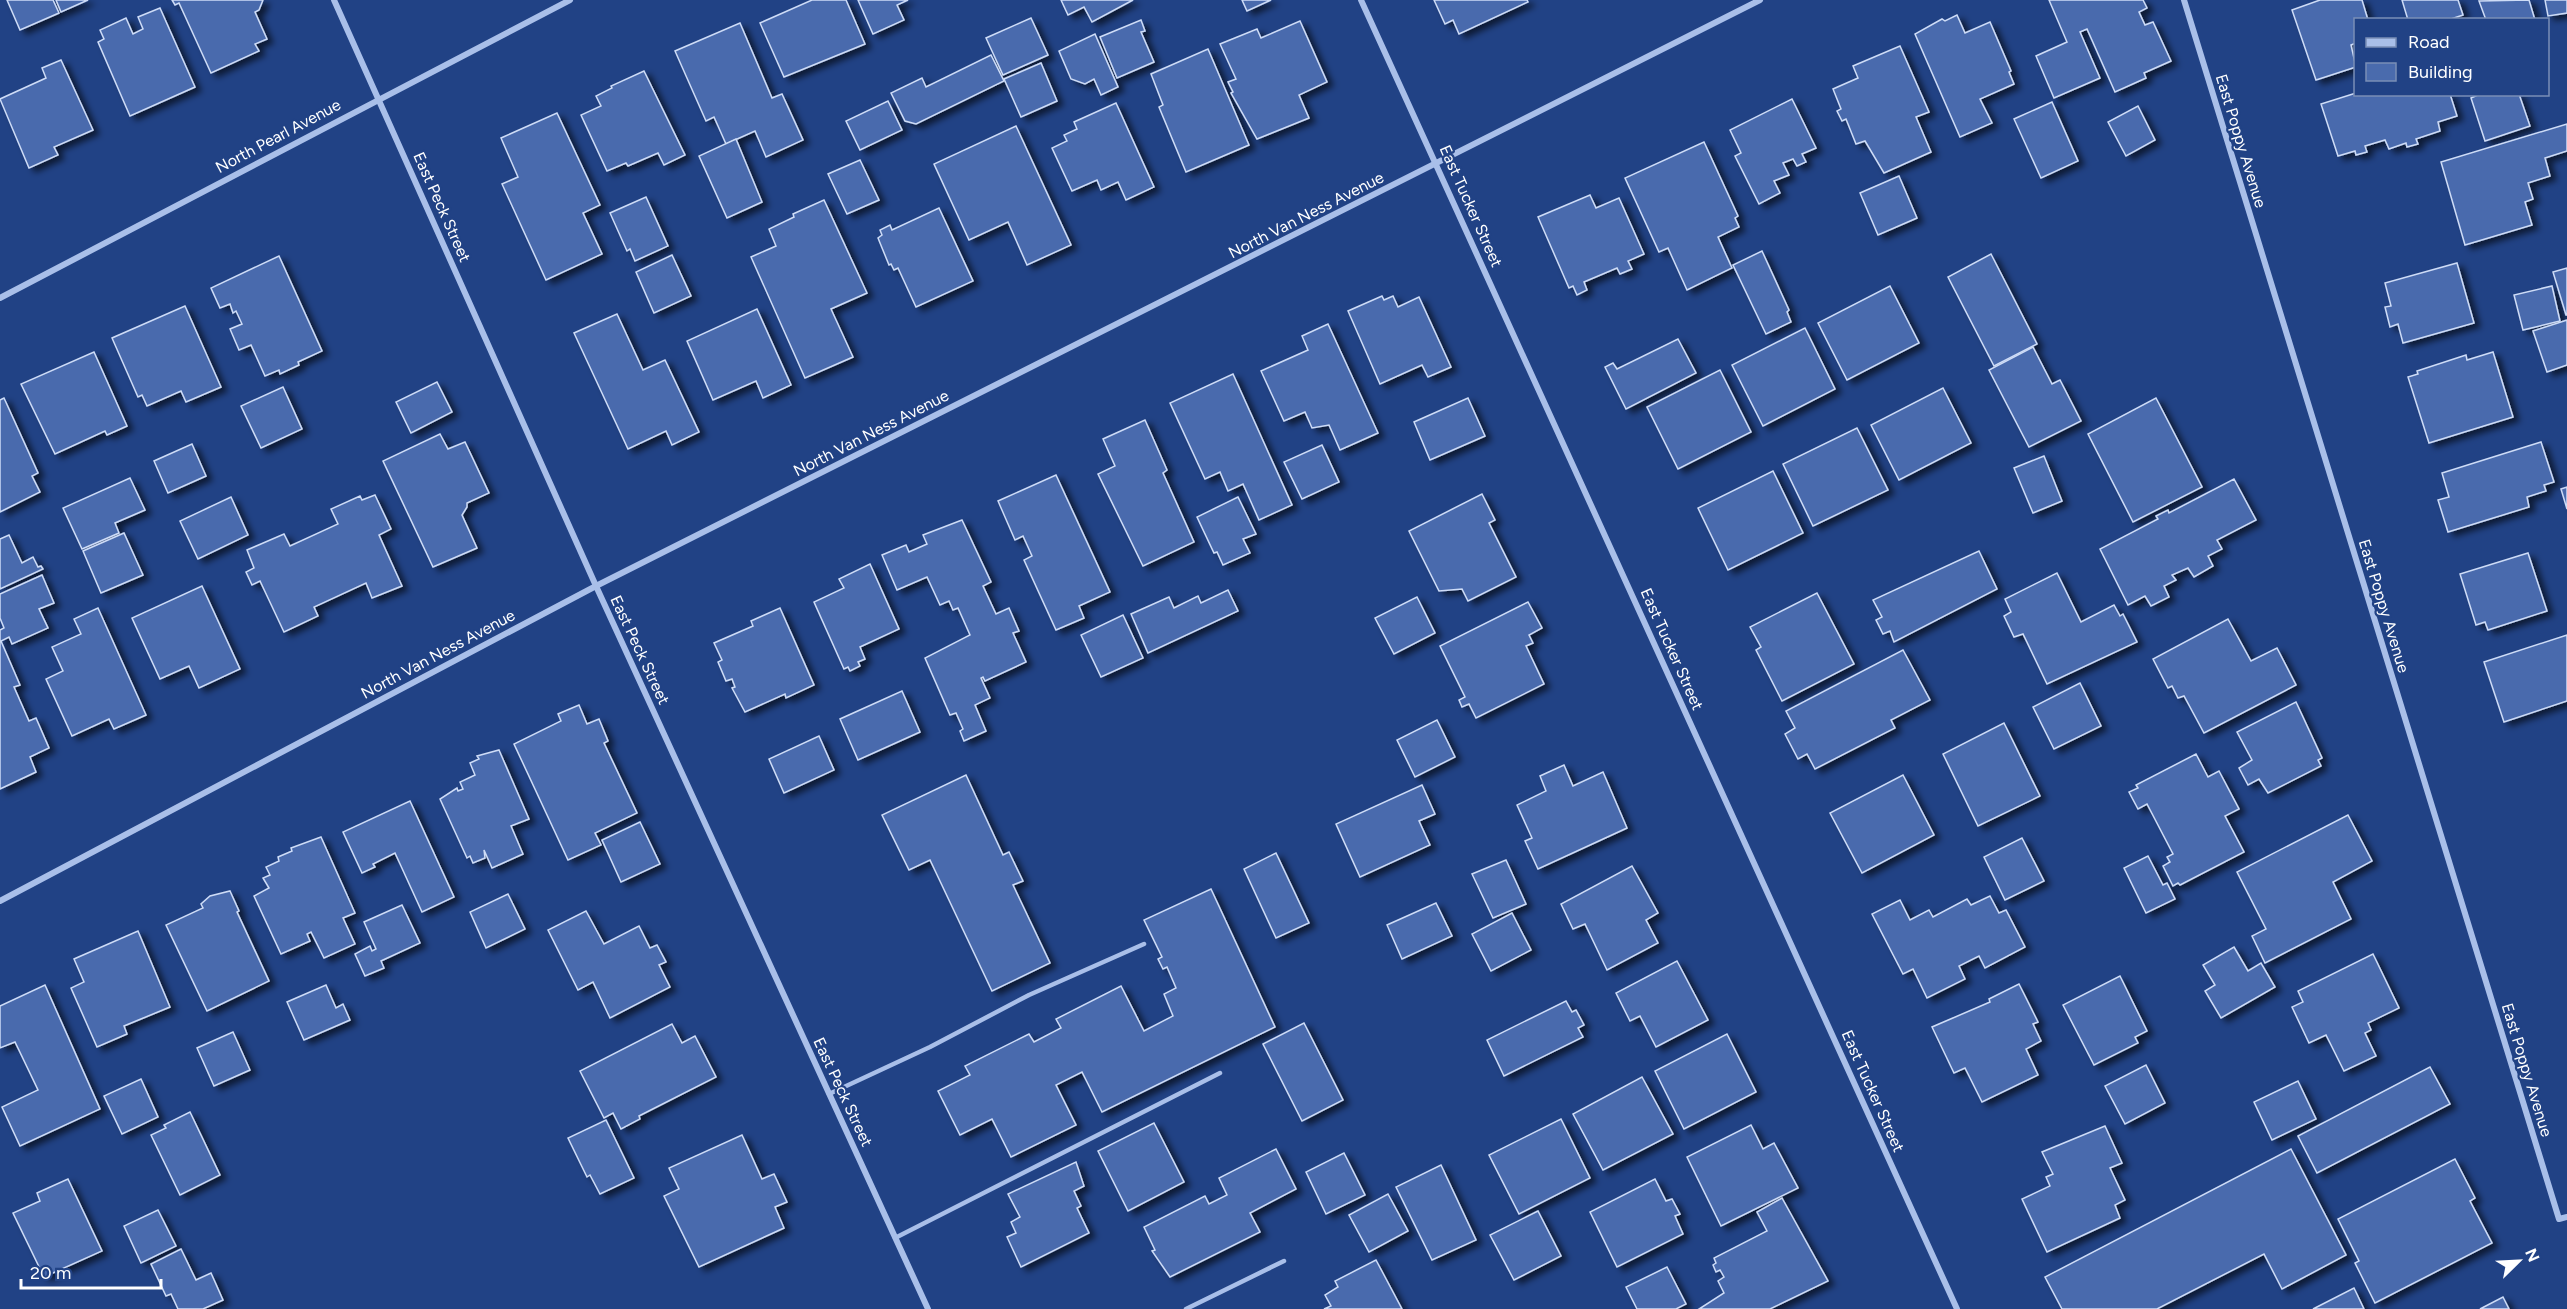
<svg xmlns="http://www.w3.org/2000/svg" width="2567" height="1309" viewBox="0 0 2567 1309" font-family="Figtree,sans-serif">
<defs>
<filter id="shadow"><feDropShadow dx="6" dy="4" stdDeviation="3" flood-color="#0009"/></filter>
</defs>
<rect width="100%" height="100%" fill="#214285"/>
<g fill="#4a6bad" stroke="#cedcf7" stroke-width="1.5" filter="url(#shadow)">
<path d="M7,0H53L59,13L20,30Z"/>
<path d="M56,0H88L61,12Z"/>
<path d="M172,0H263L259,10L255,12L267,39L255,44L259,51L211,73L179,3L175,5Z"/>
<path d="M812,0H846L865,44L784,77L760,23Z"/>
<path d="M858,0H908L897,5L904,20L873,34Z"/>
<path d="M1061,0H1133L1092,22L1084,7L1068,15Z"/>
<path d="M1242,0H1271L1247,11Z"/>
<path d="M1434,0H1527L1528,2L1459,34L1453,20L1445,24Z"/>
<path d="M2049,0H2143L2147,8L2139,12L2145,25L2153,22L2171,61L2144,73L2146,78L2115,92L2087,29L2080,32L2100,78L2054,98L2036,56L2067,42Z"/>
<path d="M2320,0H2362L2368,20H2356V43L2351,45L2356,67L2316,80L2292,10Z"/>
<path d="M2402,0H2458L2463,15L2448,20H2408Z"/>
<path d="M2529,0L2535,20H2486L2479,1Z"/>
<path d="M2545,0H2567V13L2548,16Z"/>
<path d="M160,8L195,87L130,116L98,42L104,39L100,30L126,18L133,34L143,29L138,17Z"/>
<path d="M1957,15L1965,33L1990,22L2011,71L2009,72L2014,84L1980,99L1992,123L1960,137L1915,34L1942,19L1945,21Z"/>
<path d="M1031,18L1048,55L1003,75L986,38Z"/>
<path d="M1141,20L1145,31L1141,32L1154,62L1117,78L1100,37Z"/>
<path d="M1300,21L1327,82L1299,95L1309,118L1257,139L1231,93L1233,92L1228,82L1236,79L1220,44L1257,29L1261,38Z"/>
<path d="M740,23L772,98L782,94L803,140L766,157L755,131L726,144L714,117L706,121L675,51Z"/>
<path d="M1095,34L1118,87L1101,95L1094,79L1085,84L1071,79L1059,51Z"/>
<path d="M1900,46L1929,112L1916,117L1931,152L1884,173L1865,141L1856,144L1846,119L1842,121L1837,111L1841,109L1833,89L1858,78L1853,66Z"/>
<path d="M1208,49L1249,145L1186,172L1159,107L1163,105L1151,74Z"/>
<path d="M991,55L1004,81L916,124L905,121L891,93L922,78L926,87Z"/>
<path d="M61,60L93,130L54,147L58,155L29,168L0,99L46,78L42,68Z"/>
<path d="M1041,63L1057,101L1021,117L1004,79Z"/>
<path d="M644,71L685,155L664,165L658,153L628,166L626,163L607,171L581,115L601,106L596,96L612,88L611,86Z"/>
<path d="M2356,93L2450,94L2457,116L2438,122L2440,131L2416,139L2418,144L2407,147L2406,143L2389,149L2385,140L2365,146L2367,152L2356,155L2355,151L2338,156L2321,104Z"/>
<path d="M2480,94H2519L2530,126L2485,141L2471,98Z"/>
<path d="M1792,99L1816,148L1802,154L1806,162L1797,166L1793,159L1783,163L1789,175L1774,181L1780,193L1759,204L1735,156L1741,153L1730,130Z"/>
<path d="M888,101L902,130L860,150L846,121Z"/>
<path d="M2052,102L2078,161L2041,178L2014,119Z"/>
<path d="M1116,103L1154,187L1126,200L1118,182L1101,190L1097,180L1072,191L1052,148L1067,141L1064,135L1077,129L1074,122Z"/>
<path d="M2138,106L2155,140L2126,156L2108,122Z"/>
<path d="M557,113L600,205L583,213L602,254L546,280L502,184L518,177L501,138Z"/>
<path d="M2567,124V151L2545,158L2550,176L2528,183L2533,199L2525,202L2532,225L2465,245L2441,162Z"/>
<path d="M1016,126L1071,245L1027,265L1008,222L969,240L934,164Z"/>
<path d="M736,139L762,202L727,218L699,156Z"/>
<path d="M1704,142L1738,216L1735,218L1739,227L1718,237L1732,268L1687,290L1668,248L1659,252L1625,178Z"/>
<path d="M860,160L879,200L847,214L828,174Z"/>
<path d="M1899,176L1917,218L1878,235L1860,193Z"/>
<path d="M1590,195L1596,208L1619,198L1644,254L1628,261L1632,269L1620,274L1617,268L1584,282L1587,290L1577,295L1573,286L1569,288L1538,217Z"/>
<path d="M646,197L668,246L635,261L630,249L627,251L610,213Z"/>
<path d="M824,200L867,293L831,309L853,357L805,378L751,257L776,246L769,229L794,217L793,214Z"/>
<path d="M939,208L973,281L916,307L898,268L894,270L891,264L889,265L878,238L882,235L880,230L890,225L892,230Z"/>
<path d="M1762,251L1789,310L1787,312L1791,322L1766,334L1733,265Z"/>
<path d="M1991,254L2037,344L1994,366L1948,277Z"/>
<path d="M672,255L691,296L654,313L636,272Z"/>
<path d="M279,256L322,351L298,362L299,365L280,374L279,370L265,376L251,345L239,350L230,329L242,324L236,311L233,313L230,304L220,308L211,288Z"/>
<path d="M2457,263L2474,323L2403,343L2398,324L2390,327L2385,307L2391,306L2385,283Z"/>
<path d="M2567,268V315H2566L2553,272Z"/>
<path d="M1890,286L1919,343L1847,380L1818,323Z"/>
<path d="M2552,286L2560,321L2523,330L2514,295Z"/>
<path d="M1382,296L1384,300L1393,296L1398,307L1419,297L1451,367L1428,377L1422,365L1380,384L1348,311Z"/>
<path d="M185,306L221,387L186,402L181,391L147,406L142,395L138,397L112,338Z"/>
<path d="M757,309L791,385L763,398L756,381L713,400L687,341Z"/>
<path d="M617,314L643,370L665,360L699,432L672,445L666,431L628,449L574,333Z"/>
<path d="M2567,320V365L2547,372L2533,331Z"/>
<path d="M1328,324L1378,433L1340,450L1329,425L1312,428L1305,412L1284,421L1261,371L1308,350L1302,336Z"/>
<path d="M1805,328L1835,389L1763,426L1732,365Z"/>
<path d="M1678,339L1696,373L1626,409L1605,367L1613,363L1617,369Z"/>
<path d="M2033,347L2052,384L2060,380L2081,421L2029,447L1989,370Z"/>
<path d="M94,352L127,426L107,435L105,431L55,454L21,384Z"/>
<path d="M2493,352L2513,417L2429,443L2408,377L2418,374L2417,371L2466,355L2467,360Z"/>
<path d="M1720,370L1751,432L1678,469L1647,407Z"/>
<path d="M1233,374L1292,505L1259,520L1243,484L1228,491L1220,472L1205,479L1170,403Z"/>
<path d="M437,382L452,412L411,433L396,402Z"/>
<path d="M283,387L302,429L261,448L241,406Z"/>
<path d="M1943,388L1971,443L1899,480L1871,425Z"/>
<path d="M4,398L38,473L32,476L40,492L0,512V400Z"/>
<path d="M1468,398L1485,436L1430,460L1414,422Z"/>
<path d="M2156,398L2202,487L2133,522L2088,434Z"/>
<path d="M1145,420L1167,470L1163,473L1194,542L1143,566L1098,474L1115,466L1103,439Z"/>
<path d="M1857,428L1888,490L1813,526L1783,464Z"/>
<path d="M440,434L448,449L465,442L489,493L467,503V507L462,515L477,548L433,567L383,461Z"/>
<path d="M2541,442L2554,482L2544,485L2546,491L2527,497L2529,507L2448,532L2438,500L2449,497L2442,473Z"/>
<path d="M192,444L206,476L168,493L154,461Z"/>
<path d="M1322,445L1339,482L1302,499L1284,462Z"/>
<path d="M2044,456L2062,501L2033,513L2014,468Z"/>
<path d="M1773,471L1803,533L1728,570L1698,508Z"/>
<path d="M1056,475L1110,592L1079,606L1084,618L1056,630L1024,560L1032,556L1023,536L1015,540L998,501Z"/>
<path d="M130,478L145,510L115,523L119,533L82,549L63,508Z"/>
<path d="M2234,479L2256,520L2217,540L2222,549L2208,556L2213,566L2194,577L2188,568L2172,575L2176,580L2164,586L2169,597L2151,606L2145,596L2128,605L2100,549L2158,519L2156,516L2168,510L2169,513Z"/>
<path d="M2567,487V509L2561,489Z"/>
<path d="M1482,494L1495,520L1489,523L1516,577L1468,601L1462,589L1439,591L1409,531Z"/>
<path d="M375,495L391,529L379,535L402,586L372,598L366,583L314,607L318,616L284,632L260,581L252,585L246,572L254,568L247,550L284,534L290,546L338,524L331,509L360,496L362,500Z"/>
<path d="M231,497L248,535L198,559L180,521Z"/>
<path d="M1238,497L1256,534L1243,539L1250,553L1223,565L1217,552L1214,553L1197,517Z"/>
<path d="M962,520L991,582L983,586L996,614L1009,608L1019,631L1013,633L1026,662L985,681L983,677L981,678L990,698L975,705L986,731L964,741L960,731L963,729L956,713L950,715L925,658L970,635L958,608L953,610L949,601L940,605L927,577L897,590L882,555L906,545L909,552L927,544L923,535Z"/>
<path d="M124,533L143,575L101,593L83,551Z"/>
<path d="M9,535L22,563L33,557L38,567L41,566L43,569L0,589V539Z"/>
<path d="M1979,551L1997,589L1894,642L1890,631L1883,634L1876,620L1882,617L1873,600Z"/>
<path d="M2528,553L2547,611L2488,630L2485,622L2476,625L2460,574Z"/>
<path d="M870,564L899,629L860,647L865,659L858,662L860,666L850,671L848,667L844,669L814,602L844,588L839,579Z"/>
<path d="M2057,573L2081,622L2114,605L2120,616L2123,614L2137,642L2047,684L2023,634L2014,637L2004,616L2011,612L2005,599Z"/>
<path d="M42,575L54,603L39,609L48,628L12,644L9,637L1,641L20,685L14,687L29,721L36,718L49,748L30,757L36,772L0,789V630L4,628L0,618V594Z"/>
<path d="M202,586L240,669L199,688L189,666L160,679L132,618Z"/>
<path d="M1228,590L1238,611L1148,653L1131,614L1169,597L1174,608L1198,596L1201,603Z"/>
<path d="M1817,593L1854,664L1782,701L1756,650L1761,647L1750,627Z"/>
<path d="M1417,597L1435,633L1394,654L1375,618Z"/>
<path d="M1528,602L1542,628L1529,635L1533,643L1526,646L1544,684L1476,718L1469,704L1462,707L1459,700L1465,697L1440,646Z"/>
<path d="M98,608L146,715L114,729L109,719L72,736L46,679L63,671L52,647L81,634L74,619Z"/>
<path d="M780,608L814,685L786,698L785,694L745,712L732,688L735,687L732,679L726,681L718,662L722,660L714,643L753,626L751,621Z"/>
<path d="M1123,615L1143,658L1101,677L1081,635Z"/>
<path d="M2228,619L2251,661L2277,648L2296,685L2204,733L2184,696L2178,698L2172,686L2168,688L2153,659Z"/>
<path d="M2567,635V701L2504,722L2484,662Z"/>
<path d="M1903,650L1930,700L1891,720L1895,728L1815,769L1807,754L1798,759L1785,734L1795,728L1786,711Z"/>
<path d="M2080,683L2101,726L2054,749L2033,707Z"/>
<path d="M902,691L920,732L858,760L840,719Z"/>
<path d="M2296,702L2322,758L2318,760L2321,766L2268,793L2259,779L2248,785L2239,768L2252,760L2237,732Z"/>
<path d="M579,705L587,724L599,719L608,741L604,743L637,813L595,833L601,845L568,860L514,744L561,721L558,714Z"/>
<path d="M1437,720L1455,757L1415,777L1397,740Z"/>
<path d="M2004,723L2040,796L1978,826L1943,754Z"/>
<path d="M819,736L834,770L784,793L769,759Z"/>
<path d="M499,750L529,819L511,826L523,854L492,868L484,850L485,858L473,863L470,856L467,858L440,799L457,788L458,791L463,789L460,782L475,775L470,763L479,759L477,756Z"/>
<path d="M2196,754L2208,777L2219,771L2239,809L2225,816L2244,852L2180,885L2178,883L2173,886L2163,866L2170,862L2167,857L2173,854L2147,804L2138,809L2129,792L2138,788L2136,785Z"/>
<path d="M1564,765L1573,786L1603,772L1627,828L1538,869L1525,841L1532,838L1517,805L1546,791L1540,776Z"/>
<path d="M966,775L1003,855L1009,852L1023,881L1013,885L1050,963L992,991L930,860L909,870L882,815Z"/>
<path d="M1903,775L1934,835L1862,873L1830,813Z"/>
<path d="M1422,785L1435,814L1419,821L1430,845L1360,877L1336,824Z"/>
<path d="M410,801L454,897L422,912L395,853L373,864L375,867L362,873L343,832Z"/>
<path d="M2348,815L2372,861L2333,882L2351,919L2265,963L2252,936L2266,929L2237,872Z"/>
<path d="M640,822L660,864L621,882L602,840Z"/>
<path d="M321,837L355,913L343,918L355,944L324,958L311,932L307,934L310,941L281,954L254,896L269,888L263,878L270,875L266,867L279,861L278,857L292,851L291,848Z"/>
<path d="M2022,838L2044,881L2005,900L1984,857Z"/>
<path d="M1276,853L1309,923L1276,938L1244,869Z"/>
<path d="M2148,856L2163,885L2167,883L2175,899L2146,913L2124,868Z"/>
<path d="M1506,860L1526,904L1493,918L1472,874Z"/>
<path d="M1632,866L1658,913L1646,920L1658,943L1607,970L1585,924L1573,929L1561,904Z"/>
<path d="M1211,889L1275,1027L1102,1112L1082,1072L1056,1085L1076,1125L1011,1157L992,1119L960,1135L938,1091L970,1075L965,1066L1029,1034L1034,1042L1061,1028L1056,1019L1121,986L1144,1031L1173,1016L1164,994L1176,988L1167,967L1163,969L1158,959L1162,957L1144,920Z"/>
<path d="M230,891L239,911L237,912L269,981L207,1011L166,925L203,908L201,904L210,896Z"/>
<path d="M508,894L525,929L486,948L470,912Z"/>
<path d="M1990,896L1999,913L2006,910L2025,947L1985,968L1979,956L1959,966L1965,979L1927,998L1913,969L1903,974L1872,914L1900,900L1910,920L1929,910L1933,917L1967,899L1971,905Z"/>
<path d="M1436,903L1452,936L1402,959L1387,925Z"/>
<path d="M402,905L420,943L381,961L384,968L365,976L355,954L370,946L372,951L376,949L364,922Z"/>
<path d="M586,911L604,944L639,926L650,948L657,945L666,962L659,965L670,987L610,1018L593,982L578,990L548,930Z"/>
<path d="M1512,913L1531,950L1491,971L1472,934Z"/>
<path d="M138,931L170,1007L124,1026L127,1034L97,1047L71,988L84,982L74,959Z"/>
<path d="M2234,947L2248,971L2261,963L2275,987L2221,1018L2205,991L2215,985L2203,965Z"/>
<path d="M2373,954L2399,1008L2368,1023L2371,1030L2365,1033L2376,1056L2344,1071L2326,1035L2309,1043L2292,1007L2303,1002L2298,991Z"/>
<path d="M1677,961L1708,1020L1656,1047L1640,1016L1630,1021L1616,993Z"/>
<path d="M2120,976L2147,1031L2135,1037L2138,1043L2094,1065L2063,1005Z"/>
<path d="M2019,984L2038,1022L2033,1024L2041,1041L2026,1049L2038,1075L1982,1102L1965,1068L1954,1073L1932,1027L1990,1002L1989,999Z"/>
<path d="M45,985L100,1109L20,1146L2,1107L38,1090L15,1042L0,1048V1006Z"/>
<path d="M326,985L336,1008L343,1004L350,1020L304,1040L287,1002Z"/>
<path d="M1566,1001L1572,1012L1576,1010L1584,1025L1578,1028L1583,1037L1504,1076L1487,1040Z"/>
<path d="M1304,1023L1343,1100L1302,1121L1263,1044Z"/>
<path d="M672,1024L682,1043L695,1036L716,1077L639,1116L640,1119L621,1129L613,1113L604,1118L580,1071Z"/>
<path d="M233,1032L250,1070L214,1086L197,1048Z"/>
<path d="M1727,1034L1756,1092L1684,1129L1655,1071Z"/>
<path d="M2146,1065L2165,1103L2125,1124L2105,1086Z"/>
<path d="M2430,1067L2450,1104L2317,1173L2298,1136Z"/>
<path d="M1642,1077L1673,1134L1603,1170L1573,1114Z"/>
<path d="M141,1079L158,1117L122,1134L104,1096Z"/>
<path d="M2298,1081L2316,1119L2272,1140L2254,1102Z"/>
<path d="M190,1112L220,1175L180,1195L151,1135L166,1128L164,1125Z"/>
<path d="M1561,1119L1590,1178L1519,1214L1489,1155Z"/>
<path d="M606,1120L634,1178L600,1194L590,1175L587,1177L568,1138Z"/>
<path d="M1154,1123L1184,1182L1128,1211L1098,1151Z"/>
<path d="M1751,1125L1763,1149L1774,1143L1798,1188L1721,1226L1687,1157Z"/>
<path d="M2105,1126L2122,1163L2110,1168L2125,1200L2115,1205L2120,1218L2047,1252L2022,1199L2050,1186L2046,1177L2053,1174L2042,1152Z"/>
<path d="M742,1135L762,1179L774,1174L787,1202L775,1207L784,1228L699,1267L664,1196L679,1189L669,1168Z"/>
<path d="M1276,1149L1296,1189L1250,1213L1260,1232L1170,1277L1152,1251L1155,1250L1144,1227L1205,1196L1209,1204L1227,1195L1219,1178Z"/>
<path d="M2291,1149L2346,1255L2282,1289L2264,1254L2157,1309H2062L2045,1277Z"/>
<path d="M1344,1153L1365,1195L1326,1214L1306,1172Z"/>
<path d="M2455,1159L2475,1198L2470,1201L2492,1243L2375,1303L2355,1263L2359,1261L2338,1219Z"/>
<path d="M1076,1162L1084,1186L1074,1191L1081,1206L1077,1208L1089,1233L1021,1267L1007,1237L1016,1233L1011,1222L1020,1217L1008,1194Z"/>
<path d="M1441,1165L1476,1240L1432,1260L1396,1187Z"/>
<path d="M68,1179L102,1251L44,1277L13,1213L40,1201L37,1193Z"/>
<path d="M1655,1179L1666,1201L1672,1199L1680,1214L1675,1216L1683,1234L1617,1267L1590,1212Z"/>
<path d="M1388,1194L1408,1231L1369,1252L1349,1215Z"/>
<path d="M1782,1198L1828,1281L1770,1309H1699L1724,1293L1718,1281L1724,1277L1720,1270L1716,1272L1713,1265L1716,1263L1714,1258L1767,1231L1757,1212Z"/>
<path d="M158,1210L176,1246L141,1263L124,1226Z"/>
<path d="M1538,1211L1561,1256L1514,1280L1490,1235Z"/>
<path d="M181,1249L196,1280L211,1273L223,1300L203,1309H178L171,1294L166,1296L151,1264Z"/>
<path d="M1376,1260L1402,1309H1324L1331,1306L1325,1295L1338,1287L1335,1281Z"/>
<path d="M1667,1267L1686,1304L1676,1309H1637L1626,1287Z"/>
<path d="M2354,1288L2364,1309H2313Z"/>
<path d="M2503,1297L2509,1309H2480Z"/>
</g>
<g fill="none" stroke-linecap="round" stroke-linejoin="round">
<g stroke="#a9bfe9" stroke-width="4.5">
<path d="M829,1094L930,1047L1029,995L1144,944"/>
<path d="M895,1238L1220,1073"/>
<path d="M1186,1309L1284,1261"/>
</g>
<g stroke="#a9bfe9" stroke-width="6">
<path d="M334,0L596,586L928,1309"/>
<path d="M1361,0L1957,1309"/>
<path d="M2184,0L2559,1219L2567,1217"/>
<path d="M0,298L570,0"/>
<path d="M0,901L596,586L1760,0"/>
</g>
</g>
<g text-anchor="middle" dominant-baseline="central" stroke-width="4.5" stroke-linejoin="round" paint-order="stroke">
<g font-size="16" fill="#fff" stroke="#214285">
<text transform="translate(278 136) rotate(-28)">North Pearl Avenue</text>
<text transform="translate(2241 141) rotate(73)">East Poppy Avenue</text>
<text transform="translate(1471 206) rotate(66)">East Tucker Street</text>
<text transform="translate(442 207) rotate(66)">East Peck Street</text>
<text transform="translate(1306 215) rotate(-27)">North Van Ness Avenue</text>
<text transform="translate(871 433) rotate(-27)">North Van Ness Avenue</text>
<text transform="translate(2384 606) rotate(73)">East Poppy Avenue</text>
<text transform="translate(1672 649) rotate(66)">East Tucker Street</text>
<text transform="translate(640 650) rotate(65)">East Peck Street</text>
<text transform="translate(438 654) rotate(-28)">North Van Ness Avenue</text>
<text transform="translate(2527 1070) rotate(73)">East Poppy Avenue</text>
<text transform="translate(1873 1091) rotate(66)">East Tucker Street</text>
<text transform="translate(843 1092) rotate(65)">East Peck Street</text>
</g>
</g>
<rect x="2354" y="18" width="195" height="78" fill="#214285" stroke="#7a8eb6" stroke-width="1.5"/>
<rect x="2366" y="38" width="30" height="9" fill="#a9bfe9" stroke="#7a8eb6" stroke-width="1.5"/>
<text x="2408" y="48" font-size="18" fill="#ffffff">Road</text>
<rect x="2366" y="63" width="30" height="18" fill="#4a6bad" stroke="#7a8eb6" stroke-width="1.5"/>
<text x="2408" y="78" font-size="18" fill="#ffffff">Building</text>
<g transform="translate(2519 1261) rotate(66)" stroke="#214285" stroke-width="4.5" paint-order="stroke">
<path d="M0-4.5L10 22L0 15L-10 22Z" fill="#ffffff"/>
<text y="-9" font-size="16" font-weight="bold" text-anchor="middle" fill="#ffffff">N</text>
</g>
<path d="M21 1279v9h140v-9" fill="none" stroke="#ffffff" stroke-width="3"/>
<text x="30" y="1279" font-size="18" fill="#ffffff" stroke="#214285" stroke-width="4.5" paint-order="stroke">20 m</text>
</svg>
